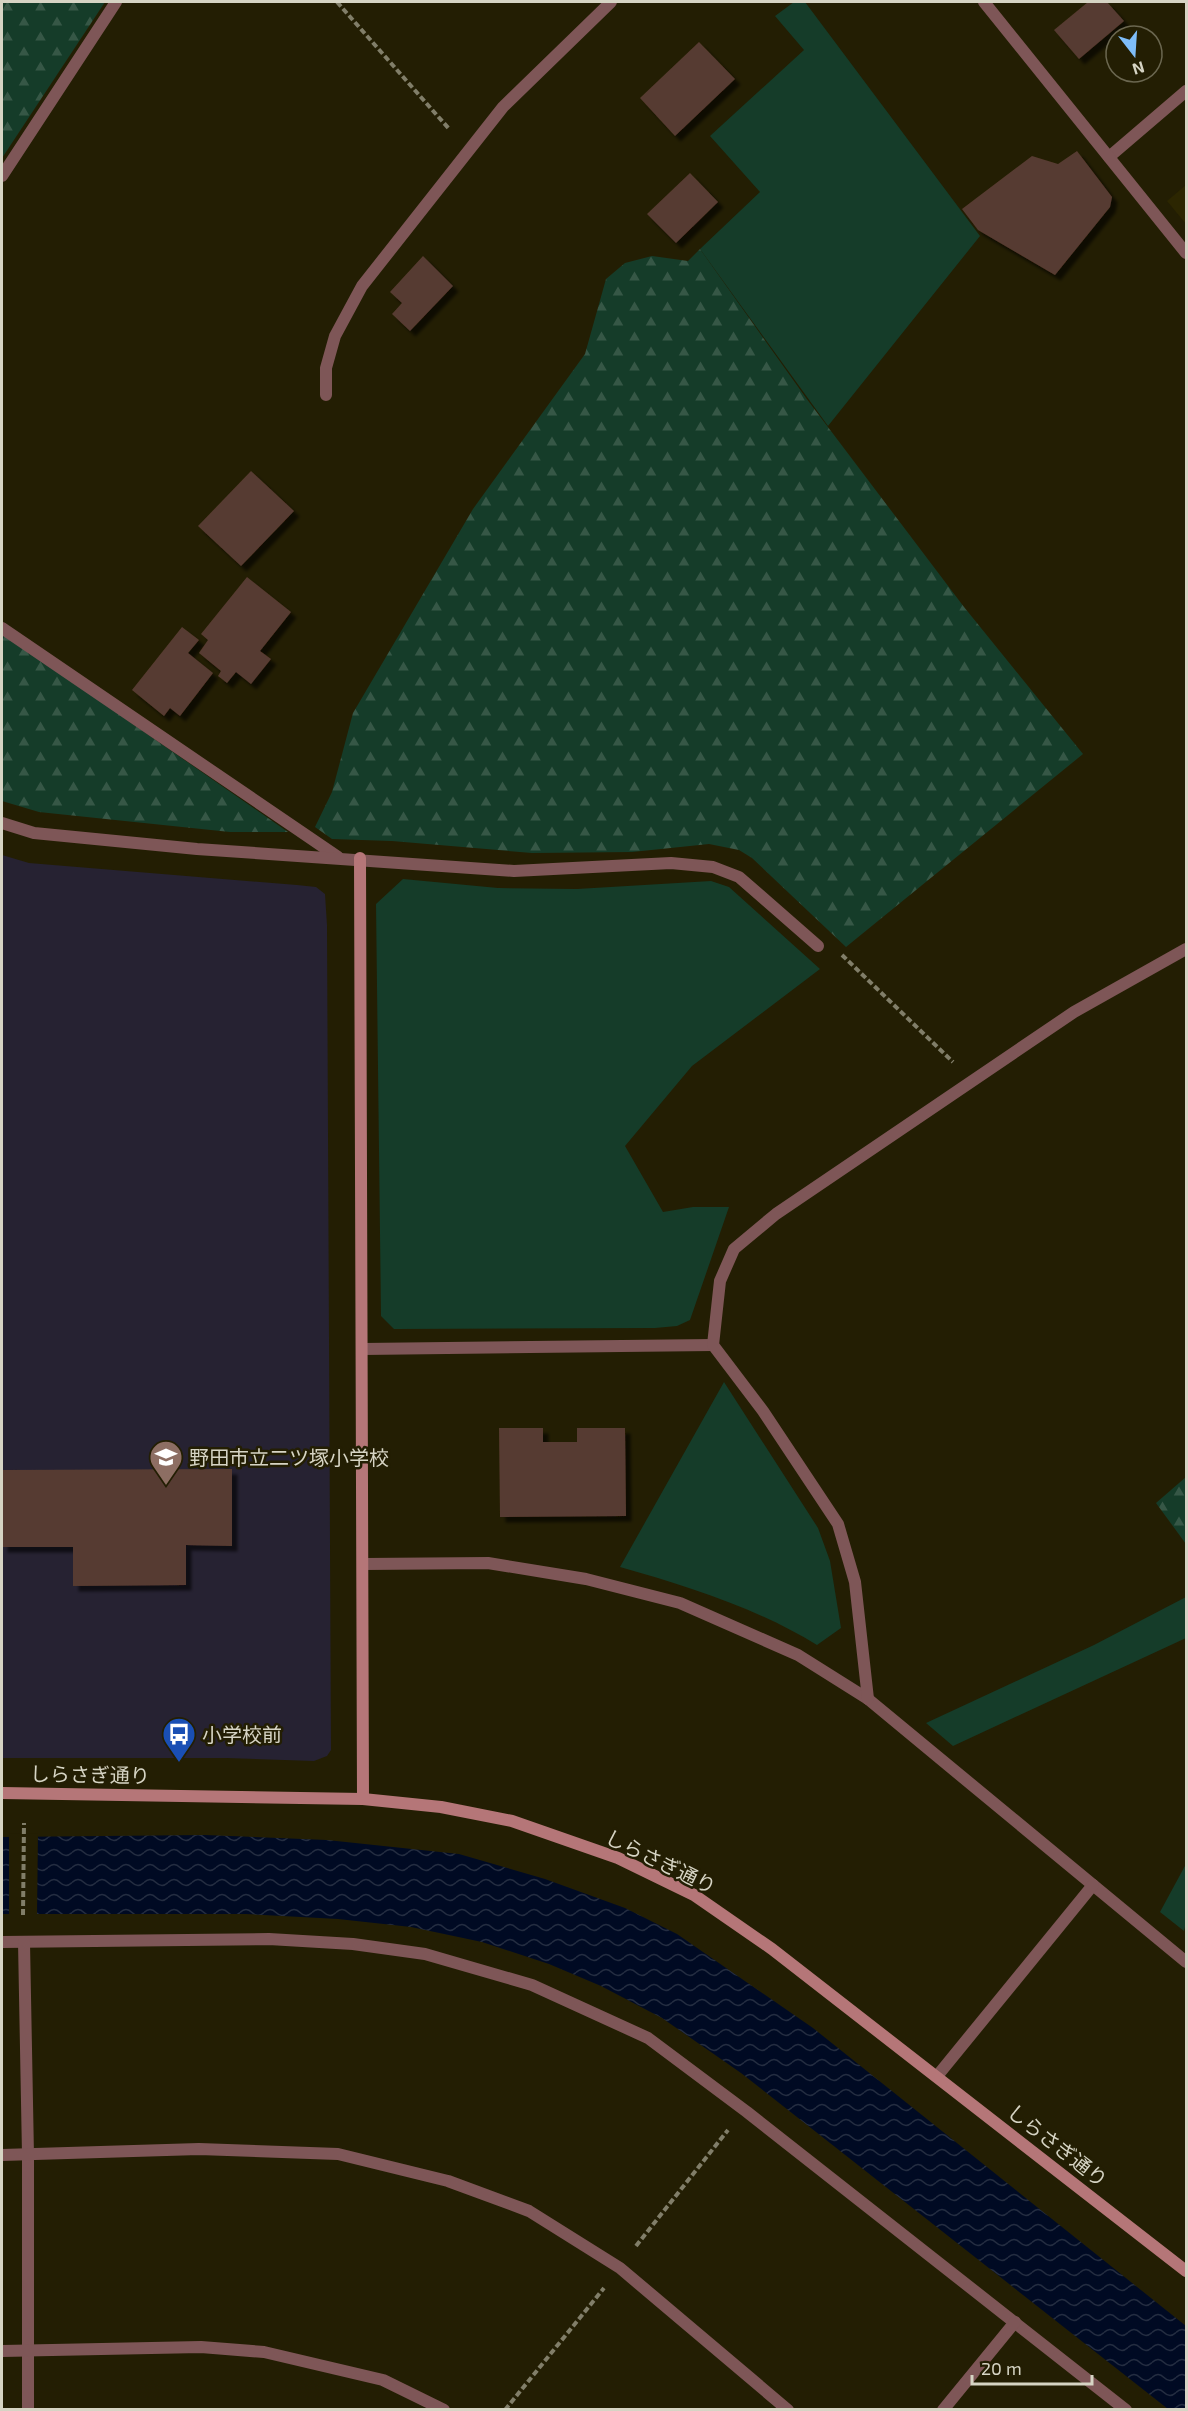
<svg xmlns="http://www.w3.org/2000/svg" width="1188" height="2411" viewBox="0 0 1188 2411" font-family="'Exo 2','Noto Sans JP',sans-serif">
<defs>
<pattern id="forest-firs" width="22" height="20" patternUnits="userSpaceOnUse" patternTransform="scale(1.5)"><rect width="22" height="20" fill="#153c29"/><path d="M5 1l3.5 6h-7zM16 11l3.5 6h-7z" fill="#365746"/></pattern>
<pattern id="water-waves" width="16" height="10" patternUnits="userSpaceOnUse" patternTransform="scale(1.5)"><rect width="16" height="10" fill="#000a23"/><path d="M0 5q4-4 8 0t8 0" fill="none" stroke="#242d41"/></pattern>
<filter id="shadow"><feDropShadow dx="5.5" dy="5.5" stdDeviation="1.5" flood-color="#0009"/></filter>
</defs>
<rect width="100%" height="100%" fill="#231e03"/>
<path fill="#2c2601" d="M1186,185V224L1167,201Z"/>
<path fill="#262232" d="M2,855L29,863L297,885L316,887L325,894L327,925L331,1750L327,1756L314,1761L227,1758H2Z"/>
<g fill="#153c29">
<path d="M794,2H805L980,236L828,426L700,249L760,192L710,136L804,50L775,16Z"/>
<path d="M403,879L498,888L577,889L711,881L729,887L820,969L692,1066L625,1146L663,1212L693,1207H729L690,1320L677,1326L655,1328L394,1329L381,1316L376,904Z"/>
<path d="M724,1382L818,1528L830,1561L841,1628L817,1645C757,1608 687,1586 620,1567Z"/>
<path d="M1186,1597V1638L953,1746L926,1723L1094,1645Z"/>
<path d="M1186,1864V1923L1184,1931L1160,1912Z"/>
</g>
<g fill="url(#forest-firs)">
<path d="M2,2H105L2,158Z"/>
<path d="M700,249L806,398L964,607L1083,754L846,947L752,858L739,850L709,844L632,852L532,853L392,841L332,839L315,827L332,792L353,713L473,509L585,354L606,279L625,263L652,256L688,261Z"/>
<path d="M2,633L288,832H230L39,812L2,801Z"/>
<path d="M1186,1477V1544L1156,1503Z"/>
</g>
<path fill="url(#water-waves)" d="M205,1835L327,1840L459,1854L545,1879L625,1908L677,1934L813,2028L1186,2326V2409H1168L741,2073L662,2018L601,1986L549,1964L482,1942L411,1927L338,1919L246,1914H2V1837Z"/>
<path fill="#231e03" d="M38,1833L37,1917H9V1834Z"/>
<g fill="#573b30" filter="url(#shadow)">
<path d="M1088,2H1107L1124,21L1079,59L1054,30Z"/>
<path d="M699,42L735,79L675,136L640,98Z"/>
<path d="M1077,151L1112,197L1110,207L1055,275L978,230L962,209L1032,156L1058,164Z"/>
<path d="M690,173L718,202L676,243L647,214Z"/>
<path d="M423,256L453,286L410,331L392,314L402,303L390,292Z"/>
<path d="M251,471L294,511L241,566L198,526Z"/>
<path d="M247,577L291,612L260,651L271,659L251,684L236,672L227,683L218,676L221,671L199,653L208,640L201,634Z"/>
<path d="M182,627L199,640L188,653L213,673L180,716L170,708L164,716L132,690Z"/>
<path d="M499,1428H543V1442H577V1428H625L626,1516L500,1517Z"/>
<path d="M232,1469V1546L186,1545V1585L73,1586V1547H2V1470Z"/>
</g>
<g fill="none" stroke-linecap="round" stroke-linejoin="round">
<g stroke="#817e69" stroke-width="4" stroke-dasharray="6 3" stroke-linecap="butt">
<path d="M337,2L450,130"/>
<path d="M842,955L953,1062"/>
<path d="M23,1915L24,1823"/>
<path d="M636,2246L728,2130"/>
<path d="M505,2410L604,2288"/>
</g>
<g stroke="#7e5657" stroke-width="12">
<path d="M1109,157L1186,91"/>
<path d="M326,395V368L335,336L362,286L503,107L611,2"/>
</g>
<g stroke="#7e5657" stroke-width="12">
<path d="M984,2L1186,253"/>
<path d="M2,176L116,2"/>
<path d="M2,628L338,857"/>
<path d="M2,823L34,833L197,849L514,871L671,863L713,867L739,877L818,946"/>
<path d="M363,1349L713,1345"/>
<path d="M364,1564L488,1563L586,1579L680,1603L798,1655L868,1699L1186,1962"/>
<path d="M868,1699L855,1582L838,1524L763,1411L713,1345L720,1281L734,1249L776,1214L1074,1012L1186,949"/>
<path d="M2,1942L269,1939L353,1944L425,1954L532,1985L648,2038L747,2112L1126,2410"/>
<path d="M24,1942L28,2155V2410"/>
<path d="M938,2075L1093,1885"/>
<path d="M2,2155L199,2149L338,2154L448,2181L529,2211L620,2268L788,2410"/>
<path d="M2,2351L201,2347L264,2352L383,2380L444,2410"/>
<path d="M943,2410L1015,2322"/>
</g>
<g stroke="#b57678" stroke-width="12">
<path d="M360,858L363,1799"/>
<path d="M2,1793L363,1799L441,1807L512,1821L618,1858L694,1895L772,1949L1186,2271"/>
</g>
</g>
<defs>
<symbol id="school-pin" viewBox="-11 -11 22 30"><path d="M0 17L-7.5 6A9.5 9.5 0 1 1 7.5 6Z" fill="#8d6e63" stroke="#231e03"/><path d="M0-5L7-2L0 1L-7-2ZM-4 1L0 2.5L4 1V4Q0 6-4 4Z" fill="#fff"/></symbol>
<symbol id="bus-pin" viewBox="-11 -11 22 30"><path d="M0 17L-7.5 6A9.5 9.5 0 1 1 7.5 6Z" fill="#1a4fb4" stroke="#231e03"/><path d="M-5-6H5V4H4V6H2V4H-2V6H-4V4H-5ZM-3.5-4V0h7V-4ZM-3.5 1.2v1.5H-2V1.2ZM2 1.2v1.5H3.5V1.2Z" fill="#fff"/></symbol>
</defs>
<g fill-rule="evenodd">
<use href="#school-pin" x="147" y="1438" width="38" height="52"/>
<use href="#bus-pin" x="160" y="1715" width="38" height="52"/>
</g>
<g text-anchor="middle" dominant-baseline="central" stroke-width="5" stroke-linejoin="round" paint-order="stroke">
<g font-size="20" fill="#d6d4c4" stroke="#231e03" text-anchor="start">
<text x="189" y="1457">野田市立二ツ塚小学校</text>
<text x="202" y="1734">小学校前</text>
</g>
<g font-size="20" fill="#d6d4c4" stroke="#231e03">
<text transform="translate(90 1774) rotate(1)">しらさぎ通り</text>
<text transform="translate(661 1861) rotate(26)">しらさぎ通り</text>
<text transform="translate(1058 2145) rotate(38)">しらさぎ通り</text>
</g>
</g>
<rect width="1188" height="2411" fill="none" stroke="#d6d4c4" stroke-width="6"/>
<g transform="translate(1134 54) rotate(163)"><circle r="28" fill="#231e03" stroke="#6b6750" stroke-width="1.5"/>
<path d="M0-4.5L10 22L0 15L-10 22Z" fill="#7ebdf9"/>
<text y="-9" font-size="16" font-weight="bold" text-anchor="middle" fill="#d6d4c4">N</text>
</g>
<path d="M972 2375v9h120v-9" fill="none" stroke="#d6d4c4" stroke-width="3"/>
<text x="981" y="2375" font-size="18" fill="#d6d4c4" stroke="#231e03" stroke-width="4.5" paint-order="stroke">20 m</text>
</svg>
